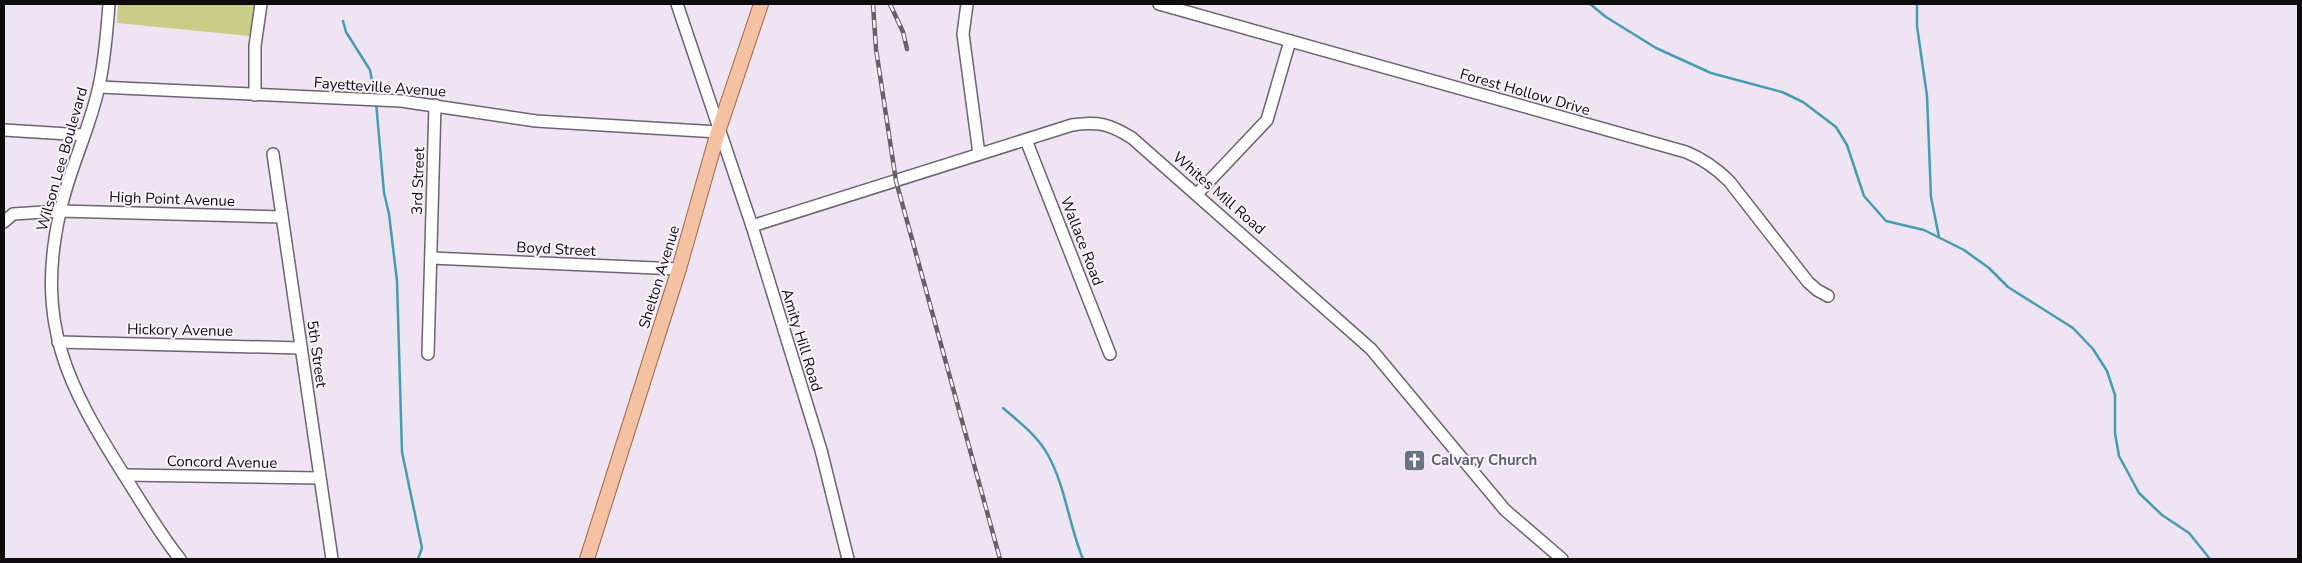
<svg xmlns="http://www.w3.org/2000/svg" width="2302" height="563" viewBox="0 0 2302 563" font-family="'Nunito Sans',sans-serif">
<rect width="100%" height="100%" fill="#eee4f2"/>
<path fill="#c8cd88" d="M118,4H254L250,36L117,23Z"/>
<g fill="none" stroke-linecap="round" stroke-linejoin="round">
<g stroke="#479cb1" stroke-width="2.5">
<path d="M1590,4L1606,17L1656,48L1711,73L1782,92L1803,102L1836,127L1847,145L1864,196L1886,221L1924,230L1964,250L1989,268L2008,287L2073,328L2093,349L2107,371L2115,395V433L2119,456L2139,493L2162,515L2189,533L2210,559"/>
<path d="M1917,4V26L1927,96L1931,197L1939,237"/>
<path d="M343,21L346,32L370,70L375,97"/>
<path d="M376,102L384,193L389,214L397,281L402,452L422,548L418,559"/>
<path d="M1003,408C1019,422 1038,436 1048,455C1066,488 1069,526 1083,559"/>
</g>
<defs>
<g id="minor">
<path d="M109,4C107,31 105,59 99,86C90,129 69,169 60,212C35,324 67,385 126,478C143,505 160,534 180,559"/>
<path d="M677,4L752,226L821,450L848,559"/>
<path d="M967,4L963,34L979,154"/>
<path d="M1159,4L1686,152C1703,159 1716,168 1729,181L1808,282L1817,290L1828,296"/>
<path d="M99,87L401,101L536,121L718,132"/>
<path d="M255,95V46L261,4"/>
<path d="M4,130L84,135"/>
<path d="M1026,140L1110,354"/>
<path d="M273,154L332,559"/>
<path d="M1197,194L1267,120L1290,41"/>
<path d="M4,222L13,214L60,211L282,217"/>
<path d="M752,226L1072,125C1098,121 1110,124 1132,138L1371,349L1505,510L1562,559"/>
<path d="M431,258L679,269"/>
<path d="M58,342L301,348"/>
<path d="M428,354L435,105"/>
<path d="M124,475L320,478"/>
</g>
<path id="major" d="M587,559L679,269L718,132L761,4"/>
</defs>
<use href="#minor" stroke="#6c6470" stroke-width="14"/>
<use href="#major" stroke="#a06748" stroke-width="16"/>
<use href="#minor" stroke="#fff" stroke-width="11"/>
<use href="#major" stroke="#f5c1a3" stroke-width="14"/>
<defs>
<g id="rail">
<path d="M873,4L876,49L896,181L1000,559"/>
<path d="M890,4L903,32L907,49"/>
</g>
</defs>
<use href="#rail" stroke="#666169" stroke-width="4.5"/>
<use href="#rail" stroke="#faf2fd" stroke-width="2.5" stroke-dasharray="8" stroke-linecap="butt"/>
</g>
<defs>
<symbol id="church-square" viewBox="-11 -11 22 22"><rect x="-9" y="-9" width="18" height="18" rx="4" fill="#6b7280" stroke="#faf2fd"/><path d="M-1.2-6h2.4v3.5h3.3v2.4h-3.3V6h-2.4V-.1h-3.3v-2.4h3.3Z" fill="#fff"/></symbol>
</defs>
<g fill-rule="evenodd">
<use href="#church-square" x="1402" y="448" width="25" height="25"/>
</g>
<g text-anchor="middle" dominant-baseline="central" stroke-width="4" stroke-linejoin="round" paint-order="stroke">
<g font-size="15" fill="#0e0b0f" stroke="#faf2fd">
<text transform="translate(380 87) rotate(4)">Fayetteville Avenue</text>
<text transform="translate(1525 92) rotate(16)">Forest Hollow Drive</text>
<text transform="translate(62 159) rotate(-74)">Wilson Lee Boulevard</text>
<text transform="translate(418 181) rotate(-88)">3rd Street</text>
<text transform="translate(1219 193) rotate(41)">Whites Mill Road</text>
<text transform="translate(172 199) rotate(2)">High Point Avenue</text>
<text transform="translate(1082 241) rotate(69)">Wallace Road</text>
<text transform="translate(556 249) rotate(3)">Boyd Street</text>
<text transform="translate(659 277) rotate(-73)">Shelton Avenue</text>
<text transform="translate(180 330) rotate(1)">Hickory Avenue</text>
<text transform="translate(802 340) rotate(73)">Amity Hill Road</text>
<text transform="translate(317 354) rotate(82)">5th Street</text>
<text transform="translate(222 462) rotate(1)">Concord Avenue</text>
</g>
<g font-size="15" font-weight="bold" fill="#5b616d" stroke="#faf2fd" text-anchor="start">
<text x="1431" y="460">Calvary Church</text>
</g>
</g>
<rect width="2302" height="563" fill="none" stroke="#0e0b0f" stroke-width="10"/>
</svg>
